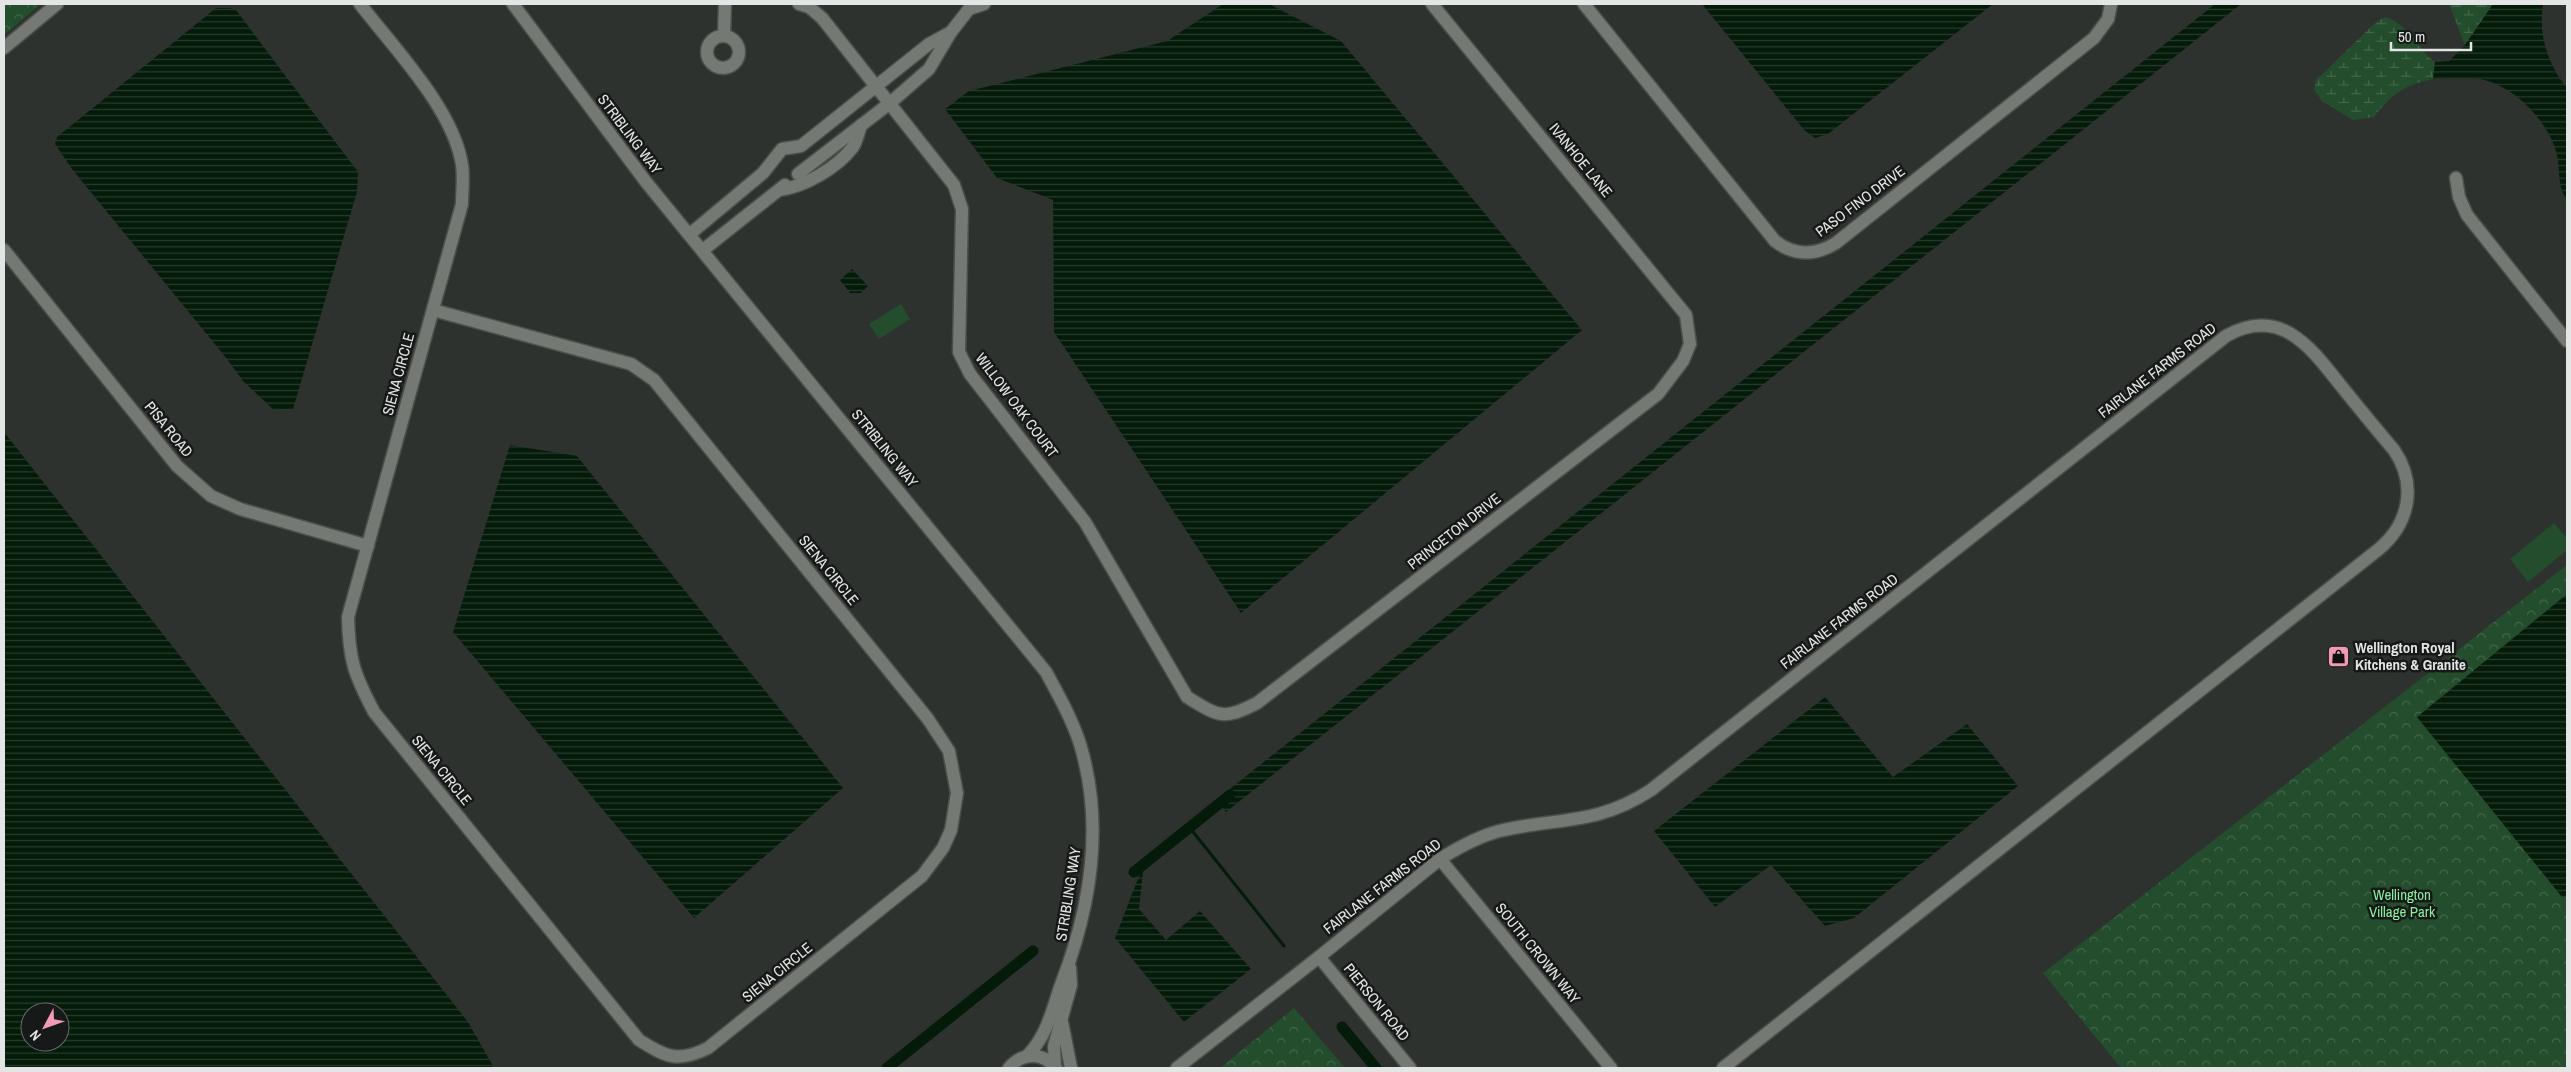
<svg xmlns="http://www.w3.org/2000/svg" width="2571" height="1072" viewBox="0 0 2571 1072" font-family="'Archivo Narrow',sans-serif">
<defs>
<pattern id="wetland-marsh" width="20" height="14" patternUnits="userSpaceOnUse" patternTransform="scale(1.25)"><rect width="20" height="14" fill="#234d2c"/><path d="M1 5h8M5 5V1M11 12h8M15 12V8" fill="none" stroke="#43674a"/></pattern>
<pattern id="park-crowns" width="20" height="18" patternUnits="userSpaceOnUse" patternTransform="scale(1.25)"><rect width="20" height="18" fill="#234d2c"/><path d="M2 6a3 3 0 1 1 6 0M12 15a3 3 0 1 1 6 0" fill="none" stroke="#43674a"/></pattern>
<pattern id="water-rules" width="6" height="5" patternUnits="userSpaceOnUse" patternTransform="scale(1.25)"><rect width="6" height="5" fill="#041b09"/><path d="M0 2.5h6" fill="none" stroke="#283c2d"/></pattern>
</defs>
<rect width="100%" height="100%" fill="#2e322e"/>
<g fill="#234d2c">
<path d="M901,304L910,319L879,339L869,324Z"/>
<path d="M2554,523L2567,538V550L2528,582L2510,559Z"/>
</g>
<g fill="url(#wetland-marsh)">
<path d="M2449,4H2493L2465,45Z"/>
<path d="M2385,17C2407,22 2417,49 2435,62L2433,79C2404,85 2392,94 2374,117L2353,120L2322,101L2314,90L2316,80L2375,23Z"/>
</g>
<g fill="url(#park-crowns)">
<path d="M4,4H41L4,35Z"/>
<path d="M2567,565V1068H2121L2043,973Z"/>
<path d="M1294,1008L1345,1068H1220Z"/>
</g>
<g fill="url(#water-rules)" fill-rule="evenodd">
<path d="M1223,4H1269L1341,41L1582,330L1241,613L1054,332L1053,200L997,178L945,109L969,91L1167,41Z"/>
<path d="M1702,4H1993L1828,134L1815,138L1805,131Z"/>
<path d="M2215,4H2241L1226,812L1216,800Z"/>
<path d="M2493,4H2543C2538,35 2548,65 2567,88V200C2556,185 2561,168 2556,151C2547,120 2513,85 2480,79C2465,77 2448,79 2433,79L2435,62L2449,61L2465,45Z"/>
<path d="M216,8H230L236,10L358,172L357,192L293,409L274,410L243,381L227,359L72,169L55,144L57,137Z"/>
<path d="M852,269L868,286L861,293H850L840,280Z"/>
<path d="M4,432L468,1022L494,1068H4ZM30,1012H60V1042H30Z"/>
<path d="M510,445L577,456L843,788L694,918L453,632Z"/>
<path d="M2567,594V896L2562,897L2417,717Z"/>
<path d="M1825,697L1893,777L1967,724L2018,786L1854,918L1825,926L1771,865L1715,907L1654,831Z"/>
<path d="M1144,863L1139,909L1166,940L1200,911L1251,969L1184,1022L1115,938Z"/>
</g>
<g fill="none" stroke-linecap="round" stroke-linejoin="round">
<path stroke="#041b09" stroke-width="3" d="M1190,828L1284,946"/>
<g stroke="#041b09" stroke-width="11">
<path d="M1134,872L1230,795"/>
<path d="M1342,1027L1376,1068"/>
<path d="M887,1068L1033,951"/>
</g>
<defs>
<g id="minor">
<path d="M360,4C394,48 454,110 462,165C464,177 462,191 462,204L348,617C349,660 354,674 374,712L639,1040C666,1057 678,1063 708,1048L922,876L943,848L951,830L957,793L949,751L928,719L654,380L631,364L433,310"/>
<path d="M799,4L809,7L822,18L954,185L962,209L959,352L970,374L1085,522L1187,697C1218,716 1223,721 1257,703L1658,394L1683,361L1690,344L1686,315L1432,4"/>
<path d="M1584,4L1775,241C1794,256 1815,256 1836,243L2094,38L2108,19L2111,4"/>
<path d="M724,36L725,4"/>
<circle cx="723" cy="52" r="16"/>
<path d="M4,48L57,4"/>
<path d="M798,174L890,103L929,69L951,32L969,9L984,4"/>
<path d="M2456,178L2459,197L2467,215L2567,341"/>
<path d="M779,190C804,187 837,168 853,147C857,141 859,131 861,125"/>
<path d="M690,234L763,173L782,149L801,146L929,44L951,32"/>
<path d="M4,250L177,466L211,496L240,509L368,546"/>
<path d="M703,250L785,185"/>
<path d="M1440,859L1611,1068"/>
<path d="M1319,957L1440,859C1459,847 1477,837 1499,831C1558,817 1596,826 1651,790L2226,336C2281,305 2311,348 2342,387C2359,408 2376,429 2394,450C2417,484 2410,523 2379,549L1723,1068"/>
</g>
<g id="tertiary">
<path d="M513,4L646,182L1046,672C1059,696 1072,719 1080,744C1104,823 1091,906 1062,982C1052,1009 1048,1035 1027,1056"/>
<path d="M1062,1022L1071,1068"/>
<path d="M1055,1067L1054,1046L1071,985L1070,968"/>
<path d="M1009,1068C1022,1052 1043,1052 1056,1068"/>
<path d="M1177,1068L1319,957L1410,1068"/>
</g>
</defs>
<use href="#minor" stroke="#4b4f4c" stroke-width="15"/>
<use href="#tertiary" stroke="#4b4f4c" stroke-width="15"/>
<use href="#minor" stroke="#747974" stroke-width="12"/>
<use href="#tertiary" stroke="#747974" stroke-width="12"/>
</g>
<defs>
<symbol id="shop-square" viewBox="-11 -11 22 22"><rect x="-9" y="-9" width="18" height="18" rx="4" fill="#f09ab6" stroke="#171918"/><path d="M-5-2.5h2.3a2.7 3.5 0 0 1 5.4 0H5L5.5 6h-11ZM-1.5-2.5h3a1.5 2.3 0 0 0-3 0Z" fill="#111"/></symbol>
</defs>
<g fill-rule="evenodd">
<use href="#shop-square" x="2326" y="644" width="25" height="25"/>
</g>
<g text-anchor="middle" dominant-baseline="central" stroke-width="5" stroke-linejoin="round" paint-order="stroke">
<g font-size="15" fill="#e3e6e4" stroke="#171918">
<text transform="translate(630 134) rotate(53)">STRIBLING WAY</text>
<text transform="translate(1581 160) rotate(51)">IVANHOE LANE</text>
<text transform="translate(1860 201) rotate(-37)">PASO FINO DRIVE</text>
<text transform="translate(2157 370) rotate(-38)">FAIRLANE FARMS ROAD</text>
<text transform="translate(398 374) rotate(-75)">SIENA CIRCLE</text>
<text transform="translate(1017 405) rotate(53)">WILLOW OAK COURT</text>
<text transform="translate(169 429) rotate(51)">PISA ROAD</text>
<text transform="translate(885 448) rotate(51)">STRIBLING WAY</text>
<text transform="translate(1454 531) rotate(-38)">PRINCETON DRIVE</text>
<text transform="translate(829 570) rotate(51)">SIENA CIRCLE</text>
<text transform="translate(1839 621) rotate(-38)">FAIRLANE FARMS ROAD</text>
<text transform="translate(442 770) rotate(51)">SIENA CIRCLE</text>
<text transform="translate(1382 886) rotate(-38)">FAIRLANE FARMS ROAD</text>
<text transform="translate(1068 894) rotate(-81)">STRIBLING WAY</text>
<text transform="translate(1538 953) rotate(51)">SOUTH CROWN WAY</text>
<text transform="translate(777 972) rotate(-39)">SIENA CIRCLE</text>
<text transform="translate(1377 1002) rotate(51)">PIERSON ROAD</text>
</g>
<g font-size="15" font-weight="bold" fill="#e3e6e4" stroke="#171918" text-anchor="start">
<text x="2355" y="647">Wellington Royal<tspan x="2355" dy="17">Kitchens &amp; Granite</tspan></text>
</g>
<g font-size="15" fill="#8bef9f" stroke="#171918">
<text x="2402" y="894">Wellington<tspan x="2402" dy="17">Village Park</tspan></text>
</g>
</g>
<rect width="2571" height="1072" fill="none" stroke="#e3e6e4" stroke-width="10"/>
<g transform="translate(45 1027) rotate(229)"><circle r="24" fill="#171918" stroke="#696b6a"/>
<path d="M0-4L9 19L0 12L-9 19Z" fill="#f09ab6"/>
<text y="-8" font-size="14" font-weight="bold" text-anchor="middle" fill="#e3e6e4">N</text>
</g>
<path d="M2391 42v8h80v-8" fill="none" stroke="#e3e6e4" stroke-width="2.5"/>
<text x="2398" y="42" font-size="15" fill="#e3e6e4" stroke="#171918" stroke-width="4" paint-order="stroke">50 m</text>
</svg>
